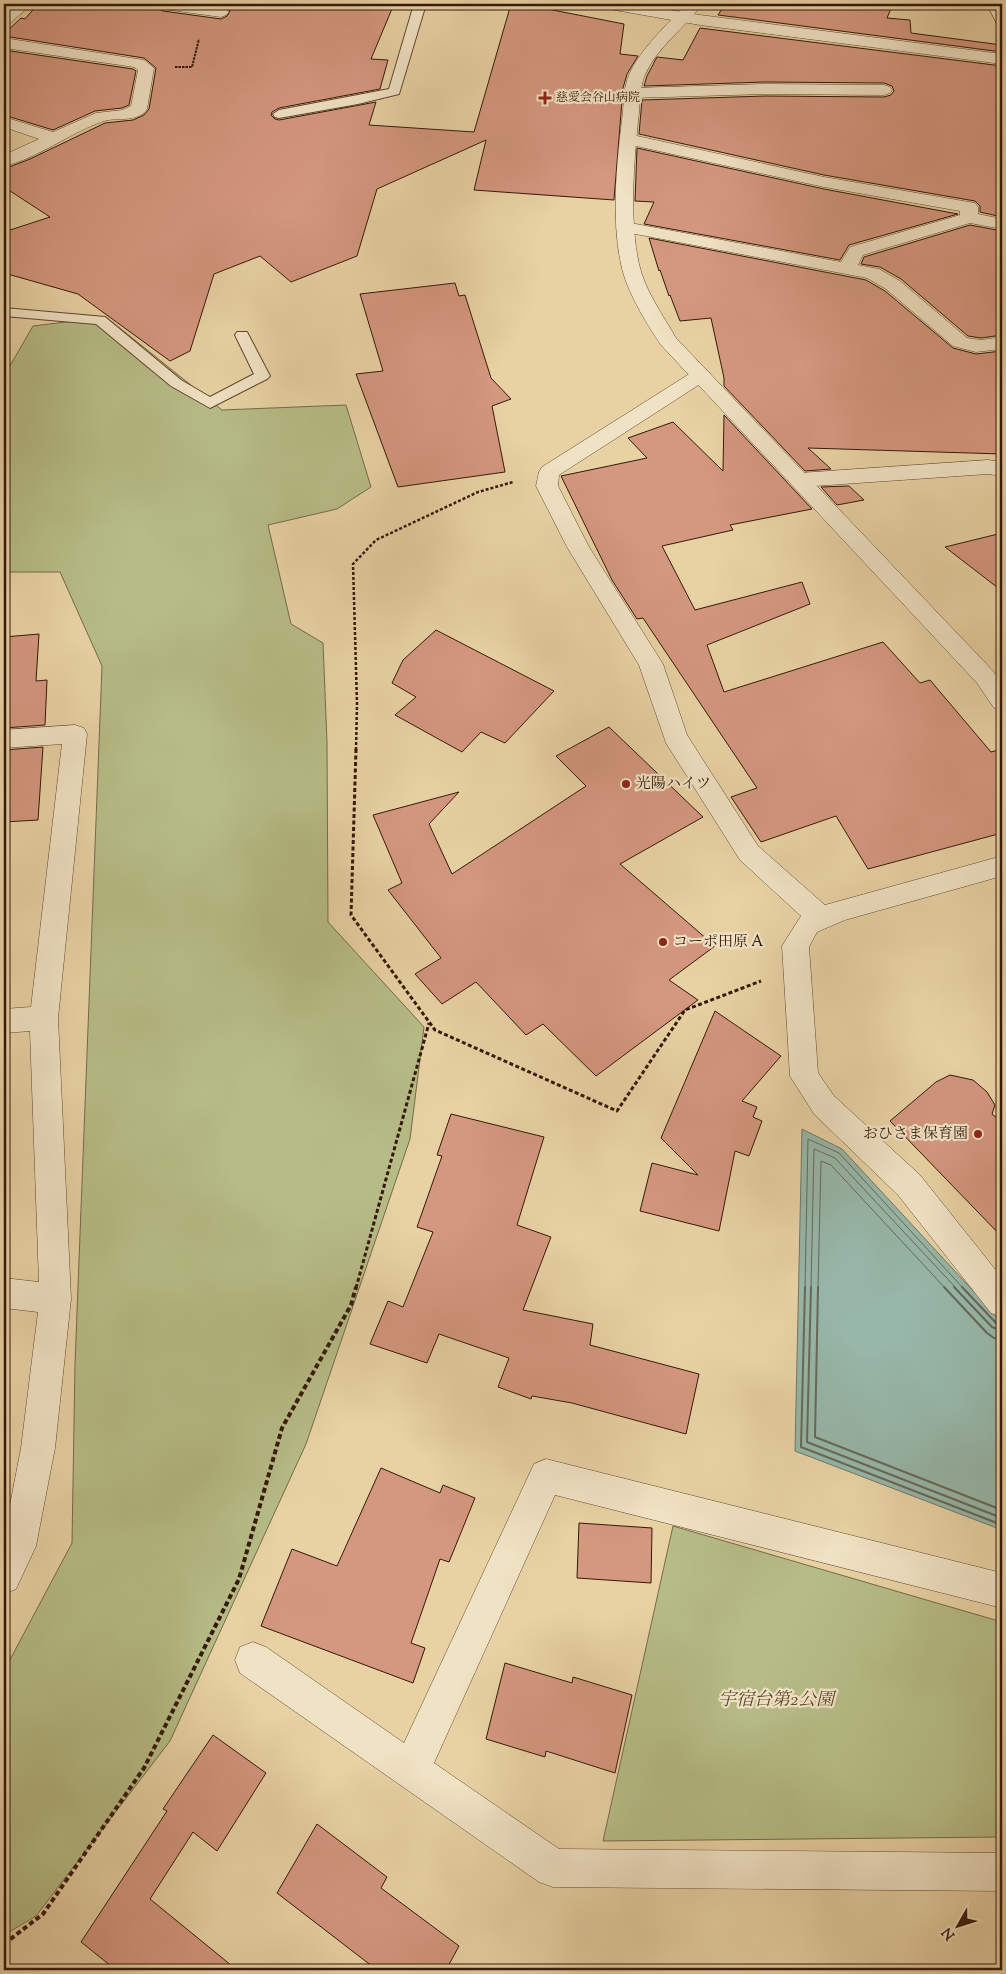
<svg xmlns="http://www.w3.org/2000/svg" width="1006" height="1974" viewBox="0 0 1006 1974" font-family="'Sorts Mill Goudy','Noto Serif JP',serif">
<rect width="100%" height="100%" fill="#e8d2a4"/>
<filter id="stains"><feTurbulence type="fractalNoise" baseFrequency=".004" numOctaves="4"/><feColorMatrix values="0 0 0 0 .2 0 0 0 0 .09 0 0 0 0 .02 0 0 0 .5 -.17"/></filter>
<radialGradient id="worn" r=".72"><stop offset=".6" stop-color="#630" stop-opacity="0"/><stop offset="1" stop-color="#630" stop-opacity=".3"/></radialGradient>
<g fill="#b6bc86" stroke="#766a48">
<path d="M106,317L222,410L346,405L371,487L337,509L268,525L291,624L323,643L327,743L328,922L424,1027L410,1139L306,1444L170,1741L36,1916L4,1935V1671L72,1543L75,1364L102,666L60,572H4V376L33,326Z"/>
<path d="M673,1526L1002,1622V1837L603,1841Z"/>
</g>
<path fill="#97b7a9" stroke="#707769" d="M802,1129L842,1149L1002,1322V1530L795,1451Z"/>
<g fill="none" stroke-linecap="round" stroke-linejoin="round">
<g stroke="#666859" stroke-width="1">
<path d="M805,1288L808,1139L839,1153L963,1288"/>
<path d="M811,1288L814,1149L835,1158L956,1288"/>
<path d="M818,1288L821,1161L831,1165L945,1288"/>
</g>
<g stroke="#666859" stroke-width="2">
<path d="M805,1287L801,1447L1002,1525"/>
<path d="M811,1287L807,1442L1002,1518"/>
<path d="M818,1287L815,1437L1002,1510"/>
<path d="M944,1287L987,1333L994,1338L1002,1339"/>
<path d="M954,1287L992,1327L1002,1331"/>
<path d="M962,1287L996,1323L1002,1325"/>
</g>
</g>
<g fill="#d4977f" stroke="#351809">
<path d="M38,4H153L157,8L163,11L221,19L227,16L230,11L226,7L210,4H394L371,59L388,60L380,89L279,108L272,112L271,115L275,119L279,120L376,102L369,125L474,132L511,4H522L624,24L620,54L638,56L627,74L623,88L614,200L474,190L486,140L377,189L357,256L291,282L260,256L214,274L190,351L170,361L78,294L4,273V232L50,217L4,187V169L30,159L105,123L133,120L144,115L149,109L156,68L144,58L4,36V34L21,18L25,19Z"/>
<path d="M725,4H893L887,18L910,20L911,33L1002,45V52L718,15Z"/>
<path d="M700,28L1002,66V217L980,212V206L975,201L824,175L639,134L642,100L765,96L884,97L891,95L894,91L892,86L884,83L765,82L644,86L647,76L657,57L683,60Z"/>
<path d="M4,50L133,69L136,71L129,105L122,108L95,111L53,130L4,115Z"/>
<path d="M637,148L824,189L958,214L849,245L840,260L644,224L654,202L635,201Z"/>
<path d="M970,225L1002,231V335L981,338L968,336L901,279L880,267L861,264L864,257Z"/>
<path d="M649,238L866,280L885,291L953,348L976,354L1002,351V454L808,448L831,469L805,471L724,386V378L711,318L680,321L670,295L669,296L660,270L659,271Z"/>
<path d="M455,283L459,296L465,295L491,378L511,399L492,406L505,472L398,487L356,374L383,371L360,294Z"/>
<path d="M724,415L812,509L730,525L733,530L662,546L695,610L802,582L810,604L707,645L724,692L883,642L920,683L930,680L991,752L1002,749V833L868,869L836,816L761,842L731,797L757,788L643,618L637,619L612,580L561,476L647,458L628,438L673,422L723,471Z"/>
<path d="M849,486L864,500L837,505L821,487Z"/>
<path d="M1002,533V591L945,547Z"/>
<path d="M436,630L554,691L505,743L481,732L462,752L395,715L416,697L392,683L403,660Z"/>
<path d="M39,634L36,681L47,680L45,725L4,728V637Z"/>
<path d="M609,727L703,817L620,864L715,946L669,980L698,1000L596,1076L543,1024L526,1035L476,982L442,1004L415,974L441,958L388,890L402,883L373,815L459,792L429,824L452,874L586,786L556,756Z"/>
<path d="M43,747L38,820L4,822V750Z"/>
<path d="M715,1011L781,1056L742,1101L757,1107L753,1117L762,1121L749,1156L735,1151L719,1231L640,1211L652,1163L698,1175L661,1138Z"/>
<path d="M950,1075L973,1080L987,1092L995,1105L992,1114L1002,1122V1237L890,1121L936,1082Z"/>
<path d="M451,1114L544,1137L517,1225L551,1237L523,1310L593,1324L590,1345L699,1374L686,1434L572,1403L532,1396L531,1399L498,1387L509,1358L439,1334L427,1363L370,1344L388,1301L403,1307L433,1232L417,1227L442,1156L437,1155Z"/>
<path d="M381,1468L440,1493L443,1485L475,1498L449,1562L440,1559L411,1643L425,1648L413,1683L261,1626L292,1549L337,1566Z"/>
<path d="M579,1523L652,1528L651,1583L577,1578Z"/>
<path d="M505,1663L572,1683L573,1677L632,1695L615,1773L546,1751L545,1757L486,1739Z"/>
<path d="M213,1735L266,1773L217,1851L193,1832L150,1899L237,1970H116L81,1942L167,1811L163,1809Z"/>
<path d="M317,1824L387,1877L381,1888L459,1946L446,1970H377L277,1893Z"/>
</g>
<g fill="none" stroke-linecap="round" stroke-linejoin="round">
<defs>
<g id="service">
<path d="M414,4H426L399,94L358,104L279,118L275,117L273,114L279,110L389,89Z"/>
<path d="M4,308L105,317L181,380L210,397L254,374L235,335L237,332H247L270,376L267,379L210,408L171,386L96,324L4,316Z"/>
</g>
<g id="minor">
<path d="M15,4H32L9,24L4,26V13Z"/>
<path d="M155,4C179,2 204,3 226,9L229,12L226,15L221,17L163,9L158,7Z"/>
<path d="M601,4H633L700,15L1002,54V64L700,25L609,9L604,7Z"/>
<path d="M987,4H1001L1002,26L997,24Z"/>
<path d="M4,38L144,60L154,68L147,109C138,123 117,117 104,121C71,132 37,159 4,166V155L39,139L4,127V117L53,132L96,113L122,110L131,106L138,70L134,67L4,48Z"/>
<path d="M765,84L884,85L890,87L892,90L890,93L884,95L765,94L633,98L627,96L625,93L627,90L633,88Z"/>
<path d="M628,134L824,177L969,202L975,203L978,207V214L1002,219V229L970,223L863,255L858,265L879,269L900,281L967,338L981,340L1002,337V349L976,352L953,346L886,289L867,278L625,232L619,231L616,227L619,223L625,222L841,262L850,247L960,215V211L824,187L622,143L620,139L622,135Z"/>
<path d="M701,369L708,371L711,375L708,379L559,475L558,486L589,547L663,664L687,735L758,846L825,905L1002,856V876L845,920L817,932L809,947L818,1073L834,1096L920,1175L1002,1278V1317L991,1313L898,1195L814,1114L790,1076L782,946L801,916L740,860L666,743L639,665L567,547L536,486L539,472L542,467L694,371Z"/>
<path d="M988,460L1002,462V476L988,474L800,487L793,485L789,480L793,475L800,473Z"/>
<path d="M75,725L84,728L87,734L58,1018L71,1299L55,1448L36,1546L16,1589L4,1594V1536L21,1448L38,1312L4,1308V1278L39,1282L30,1031L4,1033V1009L31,1007L62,744L4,748V730Z"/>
<path d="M546,1459L1002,1573V1608L555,1495L434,1763L559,1849L1002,1853V1891L553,1887L539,1882L240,1673L235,1660L240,1647L253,1642L266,1647L404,1743L534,1464Z"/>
</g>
<path id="tertiary" d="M686,4H702C685,28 657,47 645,75C640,86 640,101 639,113C634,158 629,219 639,264C645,291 663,315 676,338L993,671L1002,684V711L994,708L977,683L661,345C646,323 626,290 621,264C611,219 617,158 623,112C624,100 624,86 629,75C640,49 668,24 686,4Z"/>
</defs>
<use href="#service" stroke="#624630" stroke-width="2"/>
<use href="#minor" stroke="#624630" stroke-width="1"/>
<use href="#tertiary" stroke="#624630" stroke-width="1"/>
<path stroke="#351809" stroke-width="2" stroke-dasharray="2.5 1" stroke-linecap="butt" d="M175,67H192L199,39"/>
<path stroke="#351809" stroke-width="2.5" stroke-dasharray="3 2" stroke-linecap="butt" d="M356,750L357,704L353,564L376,540L478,492L513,482"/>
<g stroke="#351809" stroke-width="3" stroke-dasharray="4 2.5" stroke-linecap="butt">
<path d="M356,749L351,915L435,1030L617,1111L685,1010L761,981"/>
<path d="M356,1288L429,1023"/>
</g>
<path stroke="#351809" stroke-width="4" stroke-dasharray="5 3" stroke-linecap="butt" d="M4,1944L43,1914L144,1768L239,1579L282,1428L351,1305L356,1287"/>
<use href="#service" fill="#f0e2c4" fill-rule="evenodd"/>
<use href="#minor" fill="#f0e2c4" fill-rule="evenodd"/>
<use href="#tertiary" fill="#f0e2c4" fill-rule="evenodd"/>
</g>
<g fill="#8f2418" stroke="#f0e2c4" stroke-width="2">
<path d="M542.5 90.5h5v5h5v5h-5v5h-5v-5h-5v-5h5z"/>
<circle cx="626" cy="784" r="5"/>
<circle cx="663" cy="942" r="5"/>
<circle cx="978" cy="1134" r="5"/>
</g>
<g text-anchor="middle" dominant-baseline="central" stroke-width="4.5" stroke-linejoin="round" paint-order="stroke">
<g font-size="12" fill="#351809" stroke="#f0e2c4" text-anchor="start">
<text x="556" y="98">慈愛会谷山病院</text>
</g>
<g font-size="15" fill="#351809" stroke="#f0e2c4" text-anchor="start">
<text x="636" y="784">光陽ハイツ</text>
<text x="673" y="942">コーポ田原 A</text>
<text x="968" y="1134" text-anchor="end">おひさま保育園</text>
</g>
<g font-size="18" font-style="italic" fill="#5c492e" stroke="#f0e2c4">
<text x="776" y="1701">宇宿台第2公園</text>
</g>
</g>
<rect width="1006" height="1974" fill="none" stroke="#e8d2a4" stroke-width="20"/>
<rect x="5" y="5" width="996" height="1964" fill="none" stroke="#351809" stroke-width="2.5"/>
<rect x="10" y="10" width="986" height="1954" fill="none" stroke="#351809"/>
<g transform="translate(958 1926) rotate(231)" stroke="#f0e2c4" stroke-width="4" paint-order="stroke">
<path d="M0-4L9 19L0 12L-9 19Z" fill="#351809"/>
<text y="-8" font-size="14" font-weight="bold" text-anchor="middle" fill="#351809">N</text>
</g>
<rect width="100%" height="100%" filter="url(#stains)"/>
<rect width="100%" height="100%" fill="url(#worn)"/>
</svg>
